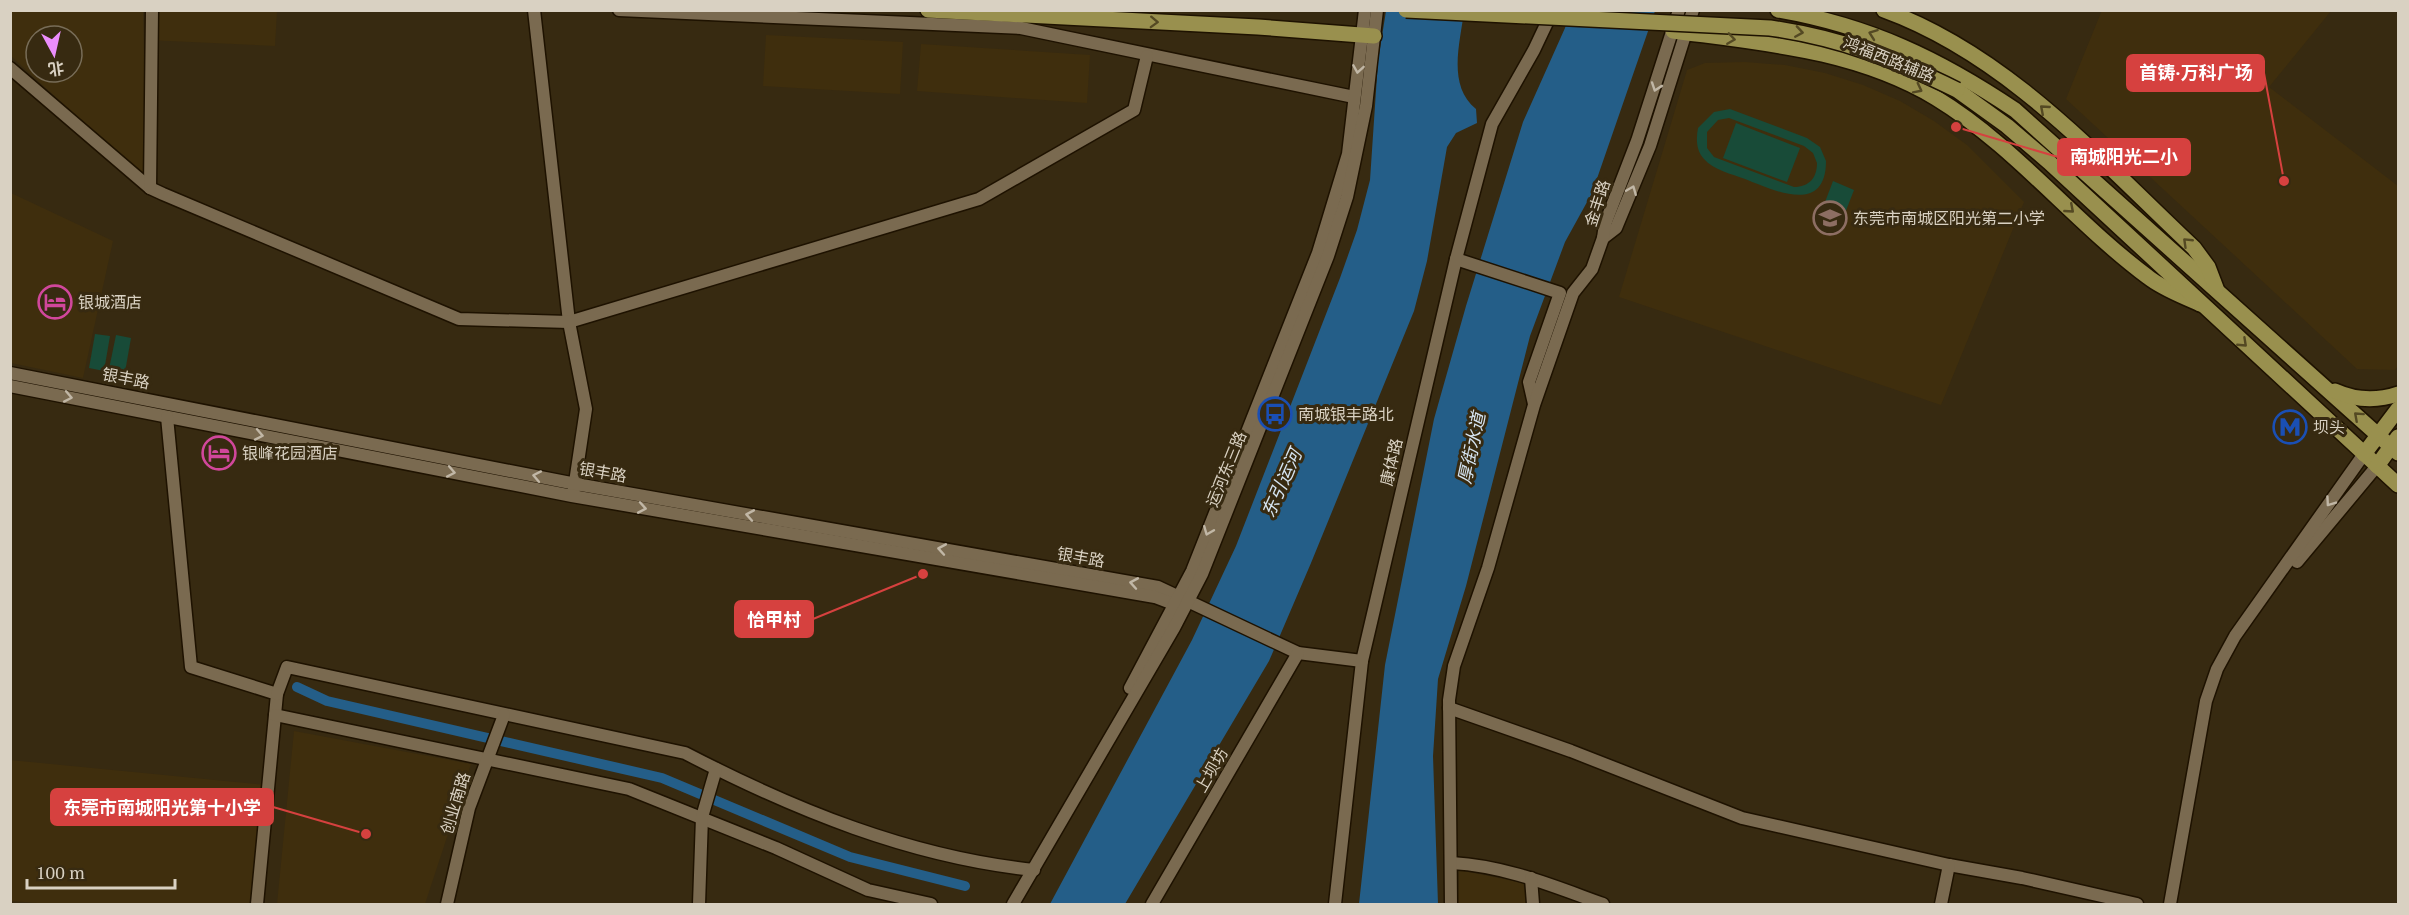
<svg xmlns="http://www.w3.org/2000/svg" width="2409" height="915" viewBox="0 0 2409 915" font-family="'PT Serif','Noto Sans SC',serif">
<rect width="100%" height="100%" fill="#372a11"/>
<g fill="#3f2e0d" fill-rule="evenodd">
<path d="M2102,10L2331,11L2269,87L2398,186V366L2395,370L2357,369L2066,99Z"/>
<path d="M10,11H143L146,180L11,56ZM36,36H72V72H36Z"/>
<path d="M150,11H277L275,46L148,40Z"/>
<path d="M766,35L903,42L900,94L763,86Z"/>
<path d="M921,44L1090,55L1087,103L917,91Z"/>
<path d="M1745,62L1785,65L1825,73L1863,85L1900,101L1934,121L1967,145L2024,202L1941,405L1619,297L1687,70L1705,63Z"/>
<path d="M11,193L113,241L83,378L11,363Z"/>
<path d="M294,731L471,764L425,904H277Z"/>
<path d="M10,760L266,785L254,904H50L11,901Z"/>
<path d="M1459,870L1523,883L1528,904H1458Z"/>
</g>
<g fill="#184b38" fill-rule="evenodd">
<path d="M1730,109L1807,138L1820,147L1826,161C1826,216 1773,190 1745,179C1732,174 1713,170 1704,159C1696,150 1696,139 1698,128L1714,112ZM1729,118L1804,146L1813,153L1817,163C1817,178 1809,187 1794,187L1714,157L1707,148V132L1718,120Z"/>
<path d="M1736,123L1800,148L1787,182L1723,158Z"/>
<path d="M1833,181L1854,190L1840,226L1819,218Z"/>
<path d="M95,334L110,336L104,371L89,368Z"/>
<path d="M116,335L131,338L125,372L109,369Z"/>
</g>
<g fill="#245e88">
<path d="M1386,11H1464C1460,44 1447,85 1476,109L1477,123L1456,133L1447,147L1427,261L1414,311L1311,563L1269,661L1125,904H1050L1192,640L1236,546L1340,278L1357,230L1370,180L1378,61Z"/>
<path d="M1570,11H1655L1592,193L1565,242L1530,336L1466,586L1438,679L1433,756L1438,904H1359L1385,665L1434,419L1466,306L1523,122L1565,28Z"/>
</g>
<g fill="none" stroke-linecap="round" stroke-linejoin="round">
<path stroke="#245e88" stroke-width="10" d="M297,687L327,701L662,778L850,857L965,886"/>
<defs>
<g id="minor">
<path d="M534,10L569,322L586,409L574,489"/>
<path d="M619,10L1021,28L1354,97"/>
<path d="M10,68L150,188L163,194L459,319L569,322L979,199L1134,110L1147,56"/>
<path d="M150,188L152,10"/>
<path d="M1603,238L1616,228L1650,146L1693,10"/>
<path d="M1456,259L1560,293L1529,382L1534,404"/>
<path d="M10,373L576,484L1158,587L1298,653L1362,661"/>
<path d="M10,386L572,496L1155,597L1176,605"/>
<path d="M167,417L191,667L277,694L257,904"/>
<path d="M2297,562L2377,466"/>
<path d="M1130,688L1192,571L1318,253L1348,154L1365,10"/>
<path d="M277,694L287,667L685,753C795,810 910,857 1034,870"/>
<path d="M1449,708L1571,751L1742,818L1949,865L2022,878L2137,904"/>
<path d="M275,715L629,789L776,848L868,890L931,904"/>
<path d="M1452,863C1506,866 1553,886 1603,904"/>
<path d="M1531,878L1533,904"/>
<path d="M447,904L469,808L504,715"/>
<path d="M699,904L702,817L716,769"/>
<path d="M1013,904L1174,628L1202,574L1328,256L1347,197L1366,106L1377,10"/>
<path d="M1152,904L1298,653"/>
<path d="M1335,904L1362,661L1456,259L1492,124L1534,50L1552,12"/>
<path d="M1451,904L1449,700L1454,666L1488,568L1534,405L1573,293L1592,269L1603,238L1605,224L1637,141L1679,10"/>
<path d="M1941,904L1949,865"/>
<path d="M2170,904L2206,701L2217,669L2235,636L2364,454"/>
</g>
<g id="major">
<path d="M928,10L1258,27L1374,36"/>
<path d="M1778,10C1870,26 1939,59 2015,110L2398,453"/>
<path d="M1884,10C2008,55 2100,160 2194,248L2208,267L2216,288"/>
<path d="M1673,31C1763,43 1856,50 1936,98C2015,146 2074,222 2148,277C2163,289 2183,296 2200,304"/>
<path d="M1957,90L2007,126L2049,162L2398,485"/>
<path d="M2335,391C2355,400 2377,401 2398,394"/>
<path d="M2364,454L2398,409"/>
<path d="M2377,466L2398,437"/>
</g>
</defs>
<use href="#minor" stroke="#1e1200" stroke-width="15"/>
<use href="#major" stroke="#1e1200" stroke-width="18"/>
<use href="#minor" stroke="#7a6a50" stroke-width="12"/>
<use href="#major" stroke="#99904e" stroke-width="15"/>
<defs>
<path id="major-bridge" d="M1406,10L1770,28C1840,38 1894,59 1957,90"/>
</defs>
<use href="#major-bridge" stroke="#1e1200" stroke-width="18" stroke-linecap="butt"/>
<use href="#major-bridge" stroke="#99904e" stroke-width="15"/>
</g>
<defs><path id="oneway-chevron" d="M-2-3.5L2.5 0L-2 3.5" fill="none" stroke-width="1.6" stroke-linecap="round" stroke-linejoin="round" transform="scale(1.5)"/></defs>
<g stroke="#544923">
<use href="#oneway-chevron" transform="translate(1154 22) rotate(2)"/>
<use href="#oneway-chevron" transform="translate(1799 32) rotate(9)"/>
<use href="#oneway-chevron" transform="translate(1873 34) rotate(-160)"/>
<use href="#oneway-chevron" transform="translate(1731 39) rotate(8)"/>
<use href="#oneway-chevron" transform="translate(1918 89) rotate(27)"/>
<use href="#oneway-chevron" transform="translate(2044 109) rotate(-139)"/>
<use href="#oneway-chevron" transform="translate(2070 209) rotate(41)"/>
<use href="#oneway-chevron" transform="translate(2187 242) rotate(-136)"/>
<use href="#oneway-chevron" transform="translate(2243 343) rotate(43)"/>
<use href="#oneway-chevron" transform="translate(2358 416) rotate(-138)"/>
</g>
<g stroke="#c1b7a6">
<use href="#oneway-chevron" transform="translate(1358 69) rotate(99)"/>
<use href="#oneway-chevron" transform="translate(1656 87) rotate(109)"/>
<use href="#oneway-chevron" transform="translate(1632 190) rotate(-68)"/>
<use href="#oneway-chevron" transform="translate(68 397) rotate(11)"/>
<use href="#oneway-chevron" transform="translate(259 435) rotate(11)"/>
<use href="#oneway-chevron" transform="translate(451 472) rotate(11)"/>
<use href="#oneway-chevron" transform="translate(537 476) rotate(-169)"/>
<use href="#oneway-chevron" transform="translate(2330 502) rotate(125)"/>
<use href="#oneway-chevron" transform="translate(642 508) rotate(10)"/>
<use href="#oneway-chevron" transform="translate(750 515) rotate(-170)"/>
<use href="#oneway-chevron" transform="translate(1208 531) rotate(112)"/>
<use href="#oneway-chevron" transform="translate(942 549) rotate(-170)"/>
<use href="#oneway-chevron" transform="translate(1134 583) rotate(-170)"/>
</g>
<defs>
<symbol id="school-ring" viewBox="-11 -11 22 22"><circle r="9.5" fill="#372a11" stroke="#8d6e63" stroke-width="1.5"/><path d="M0-5L7-2L0 1L-7-2ZM-4 1L0 2.5L4 1V4Q0 6-4 4Z" fill="#8d6e63"/></symbol>
<symbol id="hotel-ring" viewBox="-11 -11 22 22"><circle r="9.5" fill="#372a11" stroke="#d1479c" stroke-width="1.5"/><path d="M-6-4.5h1.5V1H6V5H4.5V3h-9V5H-6ZM-4 0a1.8 1.8 0 1 1 3.6 0ZM.5 0V-2.5h3Q6-2.5 6 0Z" fill="#d1479c"/></symbol>
<symbol id="bus-ring" viewBox="-11 -11 22 22"><circle r="9.5" fill="#372a11" stroke="#1a4fb4" stroke-width="1.5"/><path d="M-5-6H5V4H4V6H2V4H-2V6H-4V4H-5ZM-3.5-4V0h7V-4ZM-3.5 1.2v1.5H-2V1.2ZM2 1.2v1.5H3.5V1.2Z" fill="#1a4fb4"/></symbol>
<symbol id="metro-ring" viewBox="-11 -11 22 22"><circle r="9.5" fill="#372a11" stroke="#1a4fb4" stroke-width="1.5"/><path d="M-5.5 5V-5H-3L0 0L3-5H5.5V5H3V-.5L0 4L-3-.5V5Z" fill="#1a4fb4"/></symbol>
</defs>
<g fill-rule="evenodd">
<use href="#school-ring" x="1811" y="199" width="38" height="38"/>
<use href="#hotel-ring" x="36" y="283" width="38" height="38"/>
<use href="#bus-ring" x="1256" y="395" width="38" height="38"/>
<use href="#metro-ring" x="2271" y="408" width="38" height="38"/>
<use href="#hotel-ring" x="200" y="434" width="38" height="38"/>
</g>
<g text-anchor="middle" dominant-baseline="central" stroke-width="6" stroke-linejoin="round" paint-order="stroke">
<g font-size="16" fill="#d9d1c2" stroke="#372a11">
<text transform="translate(1889 59) rotate(22)">鸿福西路辅路</text>
<text transform="translate(1597 203) rotate(-72)">金丰路</text>
<text transform="translate(126 378) rotate(11)">银丰路</text>
<text transform="translate(1391 462) rotate(-77)">康体路</text>
<text transform="translate(1226 469) rotate(-68)">运河东三路</text>
<text transform="translate(603 472) rotate(10)">银丰路</text>
<text transform="translate(1081 557) rotate(10)">银丰路</text>
<text transform="translate(1211 770) rotate(-60)">上坝坊</text>
<text transform="translate(455 803) rotate(-73)">创业南路</text>
</g>
<g font-size="16" fill="#d9d1c2" stroke="#372a11" text-anchor="start">
<text x="1853" y="218">东莞市南城区阳光第二小学</text>
<text x="78" y="302">银城酒店</text>
<text x="1298" y="414">南城银丰路北</text>
<text x="2313" y="427">坝头</text>
<text x="242" y="453">银峰花园酒店</text>
</g>
<g font-size="18" font-style="italic" fill="#d6e5f3" stroke="#372a11">
<text transform="translate(1471 448) rotate(-78)">厚街水道</text>
<text transform="translate(1281 483) rotate(-66)">东引运河</text>
</g>
</g>
<path fill="none" stroke="#d6413f" stroke-width="2" d="M2284 181L2264 73M1956 127L2058 157M923 574L813 619M366 834L273 807"/>
<g fill="#d6413f" stroke="#372a11" stroke-width="2">
<circle cx="2284" cy="181" r="6"/>
<circle cx="1956" cy="127" r="6"/>
<circle cx="923" cy="574" r="6"/>
<circle cx="366" cy="834" r="6"/>
</g>
<g fill="#d6413f" stroke="#d6413f" stroke-width="2">
<rect x="2127" y="55" width="137" height="36" rx="6"/>
<rect x="2058" y="139" width="132" height="36" rx="6"/>
<rect x="735" y="601" width="78" height="36" rx="6"/>
<rect x="51" y="789" width="222" height="36" rx="6"/>
</g>
<g font-size="18" text-anchor="middle" font-weight="bold" fill="#fff">
<text x="2196" y="79">首铸·万科广场</text>
<text x="2124" y="163">南城阳光二小</text>
<text x="774" y="626">恰甲村</text>
<text x="162" y="814">东莞市南城阳光第十小学</text>
</g>
<rect width="2409" height="915" fill="none" stroke="#d9d1c2" stroke-width="24"/>
<g transform="translate(54 54) rotate(172)"><circle r="28" fill="#372a11" stroke="#786d58" stroke-width="1.5"/>
<path d="M0-4.5L10 22L0 15L-10 22Z" fill="#eb8dfc"/>
<text y="-9" font-size="16" font-weight="bold" text-anchor="middle" fill="#d9d1c2">北</text>
</g>
<path d="M27 879v9h148v-9" fill="none" stroke="#d9d1c2" stroke-width="3"/>
<text x="36" y="879" font-size="18" fill="#d9d1c2" stroke="#372a11" stroke-width="4.5" paint-order="stroke">100 m</text>
</svg>
